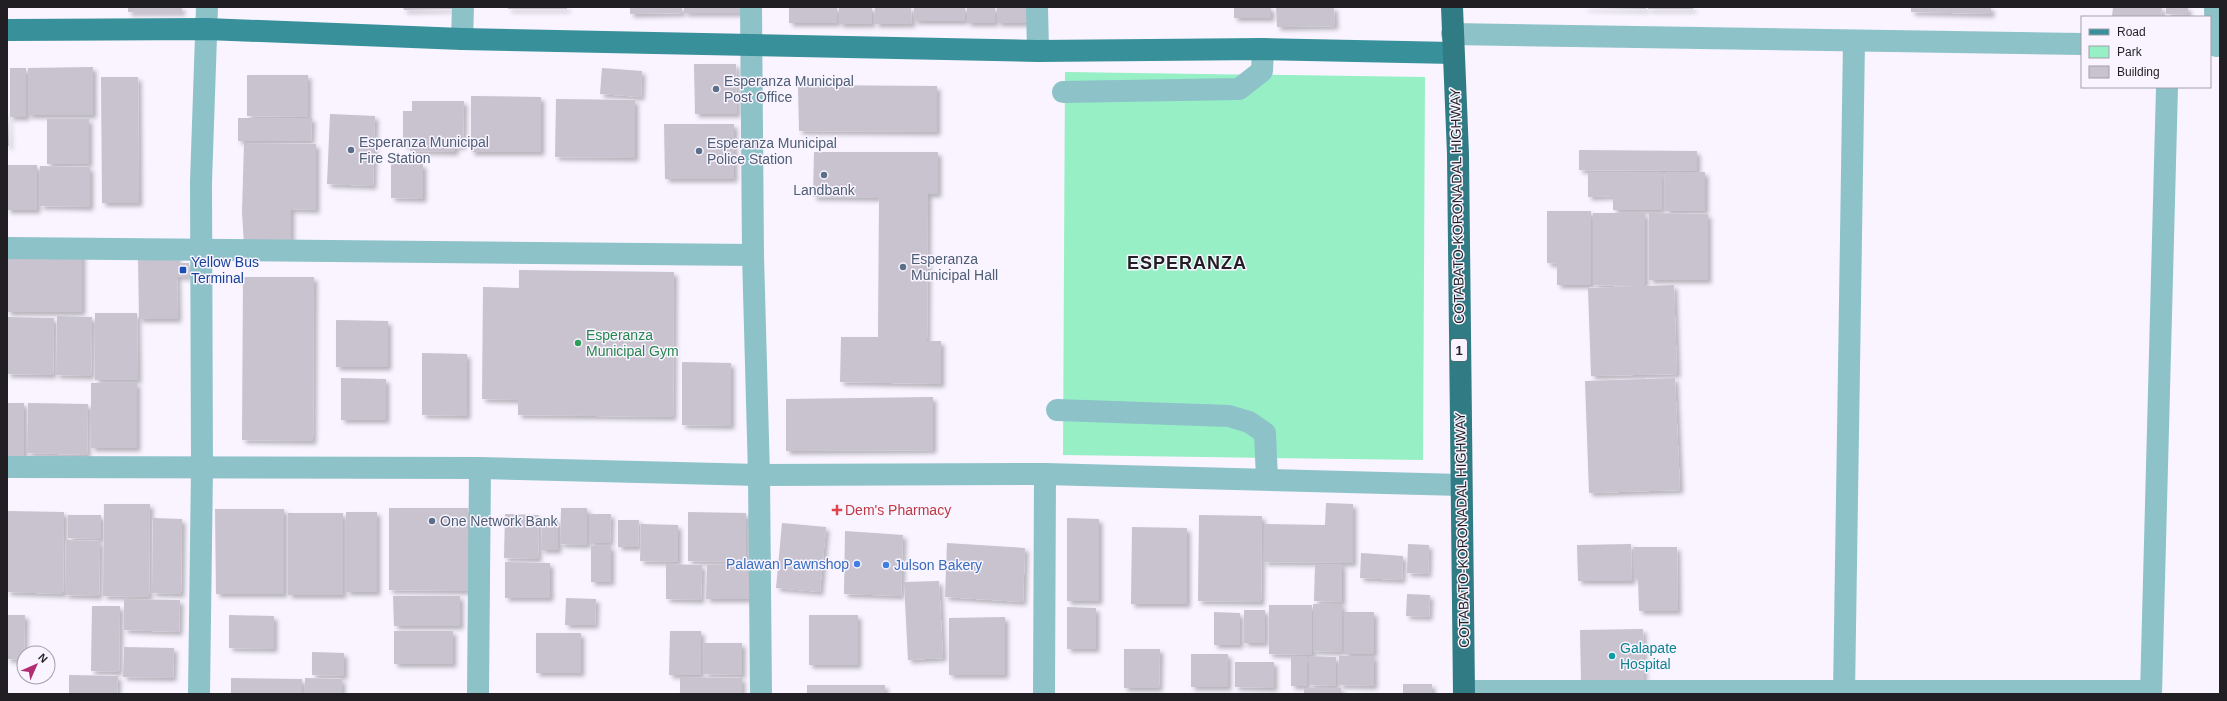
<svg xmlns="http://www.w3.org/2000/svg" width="2227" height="701" viewBox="0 0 2227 701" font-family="Helvetica,sans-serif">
<defs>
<filter id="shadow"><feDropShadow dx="3.5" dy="3.5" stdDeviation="2" flood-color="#0004"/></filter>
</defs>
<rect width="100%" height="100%" fill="#f9f4ff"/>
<path fill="#97efc5" d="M1065,72L1425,77L1423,460L1063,455Z"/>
<g fill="#c8c3ce" filter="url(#shadow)">
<rect x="128" y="7" width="54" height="5"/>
<path d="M403,7H453V9L404,10Z"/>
<rect x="508" y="7" width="59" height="2"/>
<path d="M630,7H682V13L630,14Z"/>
<rect x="684" y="7" width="66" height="6"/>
<rect x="789" y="7" width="48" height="16"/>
<rect x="839" y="7" width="33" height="17"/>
<path d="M875,7H911L912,24H875Z"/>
<rect x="914" y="7" width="51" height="14"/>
<rect x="967" y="7" width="28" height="16"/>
<rect x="997" y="7" width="35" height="16"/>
<rect x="1234" y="7" width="37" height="11"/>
<path d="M1276,7H1334L1335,26L1277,27Z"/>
<path d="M1584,7H1646V9L1584,8Z"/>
<rect x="1648" y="7" width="45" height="2"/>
<path d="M1911,7H1991V14L1911,12Z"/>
<path d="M2113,7H2162L2161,17H2112Z"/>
<path d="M2166,7H2188V15L2166,14Z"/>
<path d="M694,64H736L737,114H695Z"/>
<path d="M93,67V115H28V68Z"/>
<rect x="10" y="68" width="16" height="49"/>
<path d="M602,68L642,71L641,97L600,94Z"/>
<path d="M247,75H308V117L247,116Z"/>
<path d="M101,77H138L139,203H102Z"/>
<path d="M798,85L937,86V132L799,131Z"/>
<path d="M471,96L541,97V152H471Z"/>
<path d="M556,99L635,100V158L555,157Z"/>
<path d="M412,101H464L463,146H455V152L410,151V145H403V111H412Z"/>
<path d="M7,113H8L9,146H7Z"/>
<path d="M330,114L375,116L373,186L327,184Z"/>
<path d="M238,118H312L311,141H238Z"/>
<rect x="47" y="119" width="42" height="45"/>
<path d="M664,124H734V179H665Z"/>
<path d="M244,143L316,144V210L291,209V245L244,244L242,212Z"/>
<path d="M1579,150L1697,151V171L1579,170Z"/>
<path d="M814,152H938V194H928L927,341H941V384L840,382L841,337H878L879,198L813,197Z"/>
<path d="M391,164H423V199L391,198Z"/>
<rect x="7" y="165" width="30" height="45"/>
<path d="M40,166L90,167V207L40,206Z"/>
<path d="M1588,172H1662V210H1613V196L1588,197Z"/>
<rect x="1665" y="172" width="40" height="39"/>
<path d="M1547,211H1591V285H1557V264L1547,263Z"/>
<path d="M1593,213H1645V286L1674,285L1677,374L1591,376L1588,288L1638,286L1593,285Z"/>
<path d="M1649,213L1708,214V280H1649Z"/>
<rect x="7" y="251" width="75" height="61"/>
<path d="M177,254V263H189L188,277L177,276L178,319H139L138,255Z"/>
<path d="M519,270L674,272L673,417L518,415V400L482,399L483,287L519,288Z"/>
<path d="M243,277H314L313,441L242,440Z"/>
<path d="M95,313H137L138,380H95Z"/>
<path d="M57,316L92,317L91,376L56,375Z"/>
<path d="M7,317L54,318L53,375L7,374Z"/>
<path d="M336,320L388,321V367H336Z"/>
<path d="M422,353L467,354V416L422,415Z"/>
<path d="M682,362L731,363V426L682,425Z"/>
<path d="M341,378L386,379V420H341Z"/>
<path d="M1675,378L1680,490L1589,493L1585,381Z"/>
<rect x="91" y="383" width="46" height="65"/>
<path d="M933,397V450L786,451V399Z"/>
<path d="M7,403H24V457L7,456Z"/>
<path d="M28,403L88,404L87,455L27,453Z"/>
<path d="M1326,503L1353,504V563L1264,562V524L1325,525Z"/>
<path d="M104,504H150L149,597L103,596Z"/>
<path d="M389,508H468V591L389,590Z"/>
<path d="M561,508H587V545L560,544Z"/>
<path d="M215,509H284V594H216Z"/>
<path d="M7,511L64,512L63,594L7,592Z"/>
<rect x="346" y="512" width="31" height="80"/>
<path d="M688,512L746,513V562L688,561Z"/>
<rect x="288" y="513" width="55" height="82"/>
<path d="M505,514L539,515L538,559L504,558Z"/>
<path d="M589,514H611L610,543H589Z"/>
<path d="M68,515H101V539L68,538Z"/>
<path d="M1199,515L1262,516L1261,602L1198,601Z"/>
<path d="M153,518L182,519L181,594L152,593Z"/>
<path d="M1067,518L1099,519V601H1067Z"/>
<path d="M542,520H558V550H541Z"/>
<path d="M618,520H639L638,547H618Z"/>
<path d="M782,523L826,527L820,592L776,588Z"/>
<path d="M641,524L678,525V562L640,561Z"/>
<path d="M1132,527L1187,528V604H1131Z"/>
<path d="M845,531L903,535L901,596L844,594Z"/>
<path d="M66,540L100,541L99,596L65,595Z"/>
<path d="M947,543L1025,548L1023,602L945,597Z"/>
<path d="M1408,544L1429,545L1428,574L1407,573Z"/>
<path d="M1631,544L1632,581H1578L1577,545Z"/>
<rect x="591" y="546" width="20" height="36"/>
<path d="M1634,547H1677L1678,611H1639L1638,578H1634Z"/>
<path d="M1361,553L1403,556L1402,580L1360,578Z"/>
<path d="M505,562L550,563V598H505Z"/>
<path d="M666,564L702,565L701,600L666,599Z"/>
<path d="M1315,564H1342V602L1314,601Z"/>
<path d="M707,565H757L756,599H706Z"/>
<path d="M939,581L943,658L908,660L904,582Z"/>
<path d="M1407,594L1430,595L1429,617L1406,616Z"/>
<path d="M393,596H460V626H394Z"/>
<path d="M566,598L596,599L595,625H565Z"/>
<path d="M124,599L180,600L179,632L124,630Z"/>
<path d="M1313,604H1342V652L1313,651Z"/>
<path d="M1269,605H1312V655L1269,654Z"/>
<path d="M92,606H120L119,672L91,671Z"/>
<path d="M1067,607L1096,608V649H1067Z"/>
<rect x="1244" y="610" width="21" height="33"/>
<path d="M1214,612L1240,613V645H1214Z"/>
<rect x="1344" y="612" width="30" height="42"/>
<path d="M7,615H25L24,660L7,659Z"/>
<path d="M229,615L274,616V649L229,648Z"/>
<rect x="809" y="615" width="49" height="50"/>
<path d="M1005,617V675H949V618Z"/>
<path d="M1643,629L1644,681L1581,682L1580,630Z"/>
<rect x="394" y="631" width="59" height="33"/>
<path d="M670,631H701V675H669Z"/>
<rect x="536" y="633" width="45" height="40"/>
<path d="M704,643H742V675L704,674Z"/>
<path d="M124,647L174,648L173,678L123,677Z"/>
<path d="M1124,649H1160L1159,688H1124Z"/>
<path d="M312,652L344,653V676L312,675Z"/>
<rect x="1191" y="654" width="37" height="33"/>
<rect x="1291" y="656" width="16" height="30"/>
<path d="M1309,656L1336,657V686L1309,685Z"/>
<path d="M1339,656H1374V686L1339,685Z"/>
<path d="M1235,662H1274V688L1235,687Z"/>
<path d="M69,675L118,676L117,694H69Z"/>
<path d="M680,677L742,678V694H680Z"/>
<path d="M231,678L302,679V694H231Z"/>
<path d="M305,678L342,679V694H305Z"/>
<rect x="1403" y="684" width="29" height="10"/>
<rect x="807" y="685" width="78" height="9"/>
<rect x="1304" y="688" width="37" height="6"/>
</g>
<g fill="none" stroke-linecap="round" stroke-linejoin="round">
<g stroke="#8dc2c9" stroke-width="22">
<path d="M751,7L753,255L759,475L761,694"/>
<path d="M1037,7L1038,51"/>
<path d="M2215,7L2216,46"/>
<path d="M1452,34L2082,44"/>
<path d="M462,39L463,7"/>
<path d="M1063,92L1239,89L1262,71L1263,49"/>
<path d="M7,248L753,255"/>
<path d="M1057,410L1229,416L1249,422L1265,433L1267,479"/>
<path d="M7,467L480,468L759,475L1045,474L1461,485"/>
<path d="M1464,691H2151"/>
<path d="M199,694L202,469L201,182L207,7"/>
<path d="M478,694L480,468"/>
<path d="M1044,694L1045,474"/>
<path d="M1844,694L1854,41"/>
<path d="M2151,694L2167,87"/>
</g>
<path stroke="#38909b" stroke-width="22" d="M7,30L207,29L462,39L1038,51L1263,49L1453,53"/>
<path stroke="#307b84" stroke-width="22" d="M1452,7L1458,154L1464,694"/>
</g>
<g fill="#5c6f8a" stroke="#f9f4ff" stroke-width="1.5">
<circle cx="716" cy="89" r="4"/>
<circle cx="351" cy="150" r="4"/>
<circle cx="699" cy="151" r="4"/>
<circle cx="824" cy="175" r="4"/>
<circle cx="903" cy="267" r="4"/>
<circle cx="432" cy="521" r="4"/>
</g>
<rect fill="#1a4fb4" stroke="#f9f4ff" stroke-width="1.5" x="179" y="266" width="8" height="8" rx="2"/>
<circle fill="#2e9e5b" stroke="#f9f4ff" stroke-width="1.5" cx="578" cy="343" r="4"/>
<path fill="#e0444e" stroke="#f9f4ff" stroke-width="1.5" d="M835 504h4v4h4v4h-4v4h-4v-4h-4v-4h4z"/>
<g fill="#3f7fe0" stroke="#f9f4ff" stroke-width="1.5">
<circle cx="857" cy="564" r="4"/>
<circle cx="886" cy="565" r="4"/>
</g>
<circle fill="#0f9aa8" stroke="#f9f4ff" stroke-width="1.5" cx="1612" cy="656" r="4"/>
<g text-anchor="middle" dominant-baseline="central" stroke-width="3" stroke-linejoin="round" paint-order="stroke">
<rect fill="#f9f4ff" stroke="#625f65" stroke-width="1" x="1451" y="339" width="16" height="22" rx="3"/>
<g font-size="13" font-weight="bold" fill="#211f23">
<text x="1459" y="350">1</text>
</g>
<g font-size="14" fill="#4e5e75" stroke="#f9f4ff" text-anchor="start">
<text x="724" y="81">Esperanza Municipal<tspan x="724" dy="16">Post Office</tspan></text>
<text x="359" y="142">Esperanza Municipal<tspan x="359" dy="16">Fire Station</tspan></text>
<text x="707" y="143">Esperanza Municipal<tspan x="707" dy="16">Police Station</tspan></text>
<text x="824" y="190" text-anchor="middle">Landbank</text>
<text x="911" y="259">Esperanza<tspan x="911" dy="16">Municipal Hall</tspan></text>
<text x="440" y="521">One Network Bank</text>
</g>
<g font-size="14" fill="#211f23" stroke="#f9f4ff">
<text transform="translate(1457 206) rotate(-91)">COTABATO-KORONADAL HIGHWAY</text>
<text transform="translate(1462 530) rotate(-91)">COTABATO-KORONADAL HIGHWAY</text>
</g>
<g font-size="14" fill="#164399" stroke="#f9f4ff" text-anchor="start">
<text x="191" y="262">Yellow Bus<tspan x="191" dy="16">Terminal</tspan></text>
</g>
<g font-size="14" fill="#27864d" stroke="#f9f4ff" text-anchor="start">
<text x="586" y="335">Esperanza<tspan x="586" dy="16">Municipal Gym</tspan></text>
</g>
<g font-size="14" fill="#be3a42" stroke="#f9f4ff" text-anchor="start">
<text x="845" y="510">Dem's Pharmacy</text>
</g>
<g font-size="14" fill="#366cbe" stroke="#f9f4ff" text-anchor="end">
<text x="849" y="564">Palawan Pawnshop</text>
<text x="894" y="565" text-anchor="start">Julson Bakery</text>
</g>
<g font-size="14" fill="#0d838f" stroke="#f9f4ff" text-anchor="start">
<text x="1620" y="648">Galapate<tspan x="1620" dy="16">Hospital</tspan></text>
</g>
<g font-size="18" font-weight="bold" letter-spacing="1" fill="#211f23" stroke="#f9f4ff">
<text x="1187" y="263">ESPERANZA</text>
</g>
</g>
<rect width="2227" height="701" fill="none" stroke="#211f23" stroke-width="16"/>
<rect x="2081" y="16" width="130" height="72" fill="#f9f4ff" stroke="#a39fa7"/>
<rect x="2089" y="29" width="20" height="6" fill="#38909b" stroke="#a39fa7"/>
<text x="2117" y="36" font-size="12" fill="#211f23">Road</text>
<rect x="2089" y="46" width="20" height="12" fill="#97efc5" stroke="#a39fa7"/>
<text x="2117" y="56" font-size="12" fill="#211f23">Park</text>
<rect x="2089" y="66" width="20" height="12" fill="#c8c3ce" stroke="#a39fa7"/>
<text x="2117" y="76" font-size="12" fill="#211f23">Building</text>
<g transform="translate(36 665) rotate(45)"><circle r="19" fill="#f9f4ff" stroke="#a39fa7"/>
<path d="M0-3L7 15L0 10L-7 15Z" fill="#b22c70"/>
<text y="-6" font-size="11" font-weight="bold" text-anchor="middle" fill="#211f23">N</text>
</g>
</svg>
